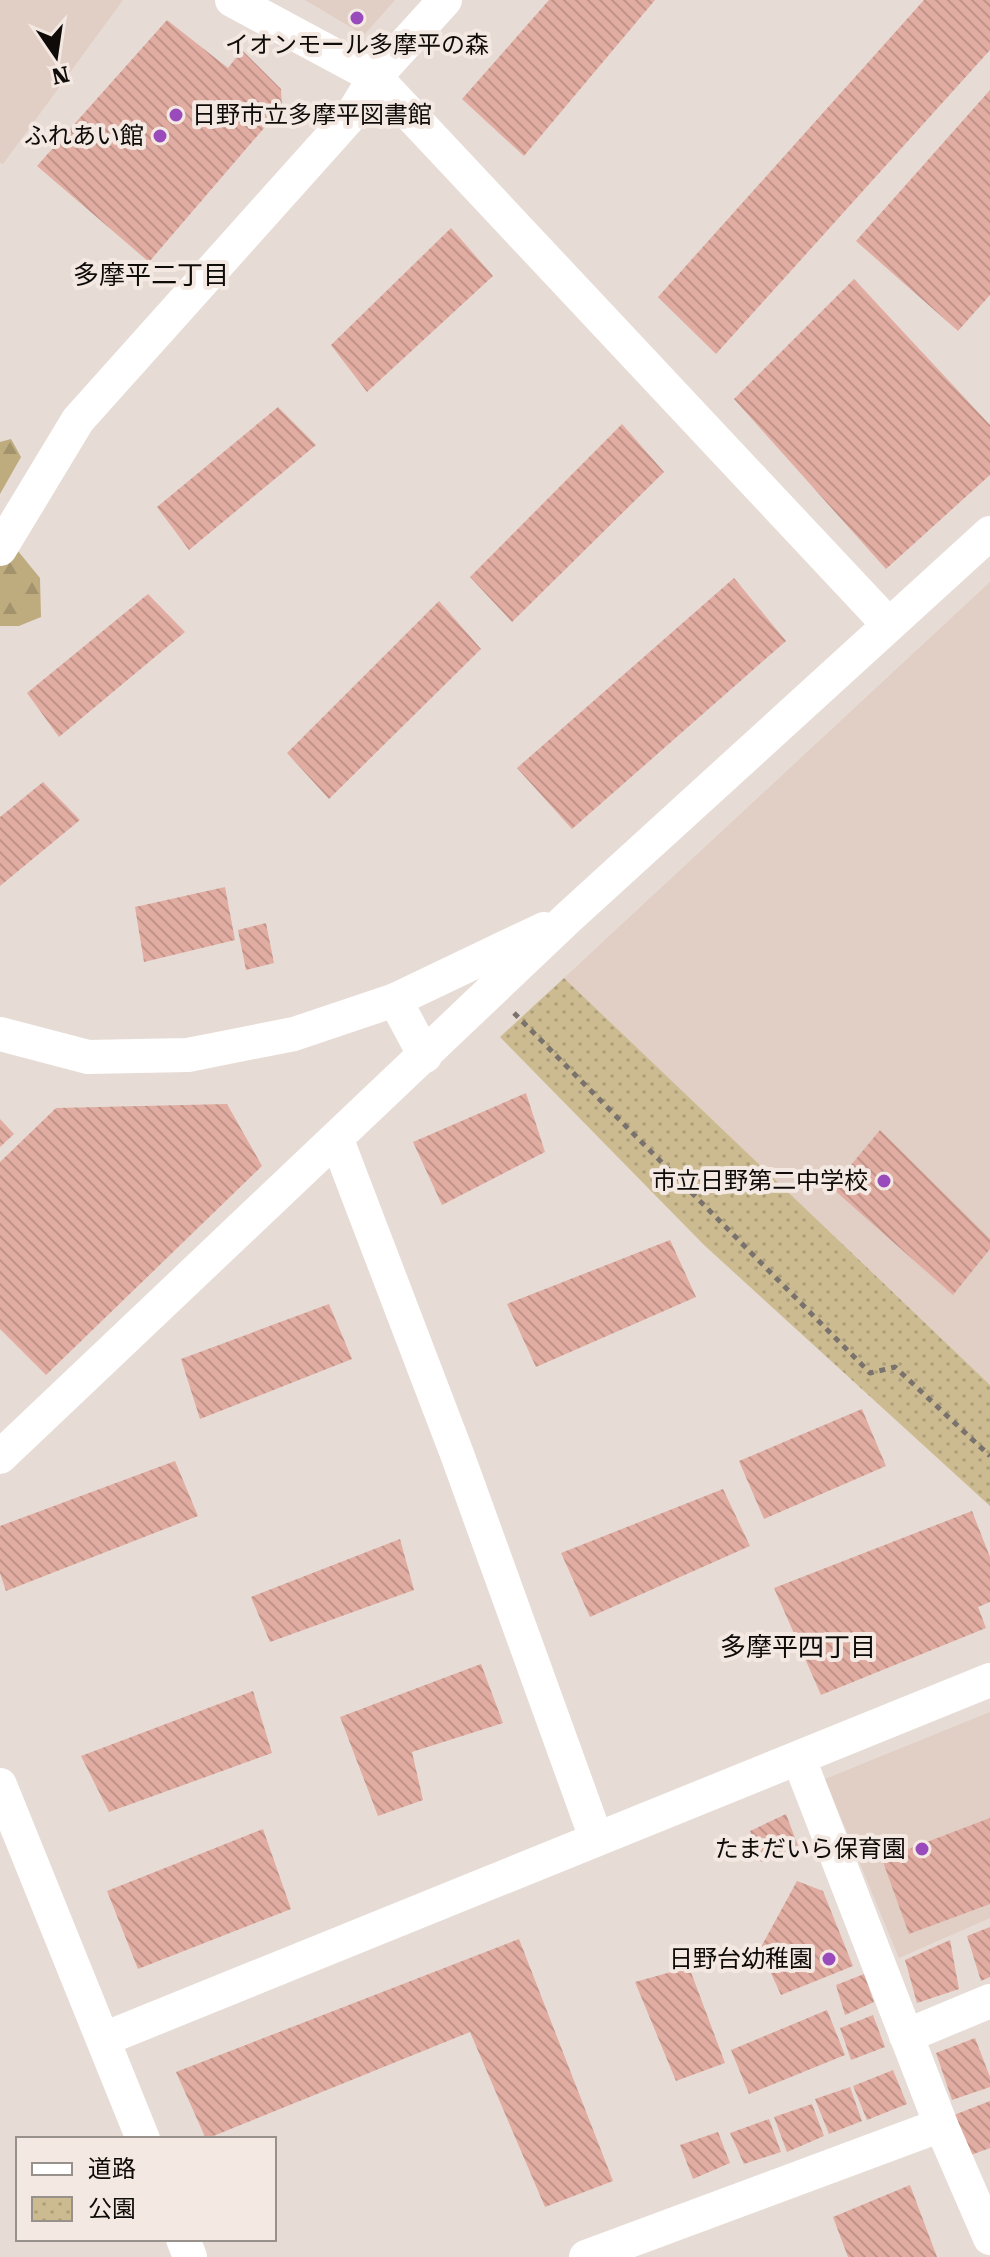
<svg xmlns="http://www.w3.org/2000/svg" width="990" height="2257" viewBox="0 0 990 2257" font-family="'Roboto Serif','Noto Sans JP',serif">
<defs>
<pattern id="forest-firs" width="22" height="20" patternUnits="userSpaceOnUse" patternTransform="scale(2)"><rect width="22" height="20" fill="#beac7f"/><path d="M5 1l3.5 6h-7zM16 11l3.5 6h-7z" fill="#a2936c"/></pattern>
<pattern id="park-dots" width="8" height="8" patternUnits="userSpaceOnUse" patternTransform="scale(2)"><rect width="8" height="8" fill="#ccbb90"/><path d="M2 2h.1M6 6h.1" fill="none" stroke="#ae9f7b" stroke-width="1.8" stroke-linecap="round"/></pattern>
<pattern id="building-back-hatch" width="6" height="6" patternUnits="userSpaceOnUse" patternTransform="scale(2)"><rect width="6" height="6" fill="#e1aca1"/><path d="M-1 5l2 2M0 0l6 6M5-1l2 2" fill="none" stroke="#c09389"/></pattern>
</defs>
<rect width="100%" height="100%" fill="#e7dcd5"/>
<g fill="#e1cec4">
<path d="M0,0H123L3,164L0,163Z"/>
<path d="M305,0H395L364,35Z"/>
<path d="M990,582V1385L564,978Z"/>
<path d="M990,1712V1918L899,1958L825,1779Z"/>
</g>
<g fill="url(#forest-firs)">
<path d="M11,439L21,457L0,494V442Z"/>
<path d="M0,529L40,578L41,617L19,626H0Z"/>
</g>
<path fill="url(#park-dots)" d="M564,978L990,1385V1506L704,1245L500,1037Z"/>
<g fill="url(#building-back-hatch)">
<path d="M549,0H655L524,156L462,99Z"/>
<path d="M924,0H990V50L716,354L658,297Z"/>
<path d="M167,20L228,68L242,50L281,89L282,107L149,262L37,166Z"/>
<path d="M990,90V295L958,331L856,241Z"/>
<path d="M451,228L493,276L367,392L331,345Z"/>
<path d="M854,279L990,425V475L886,569L734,399Z"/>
<path d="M278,407L316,445L189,550L157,507Z"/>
<path d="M622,424L664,472L512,622L470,577Z"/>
<path d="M734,578L786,641L572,829L517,768Z"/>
<path d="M148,594L185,632L59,737L27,693Z"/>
<path d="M439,601L481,649L329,799L287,753Z"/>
<path d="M43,782L80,820L0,886V817Z"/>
<path d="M225,887L235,940L144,962L135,907Z"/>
<path d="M266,923L274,963L246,970L238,930Z"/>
<path d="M526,1093L545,1152L442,1205L413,1142Z"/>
<path d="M227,1104L262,1166L46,1375L0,1329V1162L56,1108Z"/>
<path d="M0,1119L14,1134L0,1147Z"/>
<path d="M880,1130L990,1239V1249L953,1295L832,1188Z"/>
<path d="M670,1240L696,1297L536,1367L507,1304Z"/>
<path d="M329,1304L352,1359L200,1419L181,1359Z"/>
<path d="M862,1409L886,1466L764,1519L739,1461Z"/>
<path d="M175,1461L198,1516L6,1591L0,1573V1526Z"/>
<path d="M723,1489L750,1546L590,1617L561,1553Z"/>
<path d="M972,1511L990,1557V1602L978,1607L986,1628L821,1695L774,1588Z"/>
<path d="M400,1539L414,1590L270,1642L251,1597Z"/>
<path d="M481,1664L503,1723L412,1752L423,1800L378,1816L340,1717Z"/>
<path d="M253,1691L272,1753L109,1812L81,1756Z"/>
<path d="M786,1814L798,1846L761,1862L750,1831Z"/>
<path d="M990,1818V1904L909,1934L882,1859Z"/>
<path d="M263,1829L291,1909L138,1969L107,1891Z"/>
<path d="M797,1881L823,1891L853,1966L781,1995L760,1949Z"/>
<path d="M990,1927V1977L981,1981L967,1936Z"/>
<path d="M519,1939L613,2181L545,2207L470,2032L206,2139L176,2072Z"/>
<path d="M950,1940L959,1989L917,2003L905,1960Z"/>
<path d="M689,1967L725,2063L676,2081L635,1982Z"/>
<path d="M864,1974L874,2002L845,2015L836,1985Z"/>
<path d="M827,2010L845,2055L749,2094L731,2050Z"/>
<path d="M873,2015L885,2047L851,2060L840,2028Z"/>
<path d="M975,2038L990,2077V2087L952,2100L936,2053Z"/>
<path d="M893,2070L907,2104L867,2120L853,2086Z"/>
<path d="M850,2087L862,2121L829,2134L815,2099Z"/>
<path d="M990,2101V2148L968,2156L954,2115Z"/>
<path d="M812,2104L824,2136L787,2152L774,2117Z"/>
<path d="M769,2119L781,2152L744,2164L730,2133Z"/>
<path d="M718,2132L730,2163L693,2179L680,2145Z"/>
<path d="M910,2185L937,2257H848L833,2217Z"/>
</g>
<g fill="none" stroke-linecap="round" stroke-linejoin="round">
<path stroke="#79726d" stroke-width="5" stroke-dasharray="6 6" stroke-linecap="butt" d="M514,1013L870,1373L895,1367L990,1456"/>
<g stroke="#fff" stroke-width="34">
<path d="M232,0L375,77L889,625"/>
<path d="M0,549L78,420L353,113L375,77L445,0"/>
<path d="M395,1000L425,1056"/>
<path d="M0,1034L88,1057L188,1055L294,1034L395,1000L544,929"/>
<path d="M337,1140L457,1454L596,1838"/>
<path d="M0,1457L569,917L990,533"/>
<path d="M799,1759L941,2125L990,2238"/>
<path d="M0,1785L143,2139"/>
<path d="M906,2036L990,2001"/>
<path d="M104,2039L990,1680"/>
<path d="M183,2239L190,2257"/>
<path d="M586,2257L941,2125"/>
</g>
</g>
<g fill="#9a4bbb" stroke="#f4e9e2" stroke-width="3">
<circle cx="357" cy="18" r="8"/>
<circle cx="176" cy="115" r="8"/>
<circle cx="160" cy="136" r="8"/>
<circle cx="884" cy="1181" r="8"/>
<circle cx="922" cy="1849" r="8"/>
<circle cx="829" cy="1959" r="8"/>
</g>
<g text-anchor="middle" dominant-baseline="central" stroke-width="8" stroke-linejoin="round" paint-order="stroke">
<g font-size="24" fill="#0f0b09" stroke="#f4e9e2" text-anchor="end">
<text x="357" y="45" text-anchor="middle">イオンモール多摩平の森</text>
<text x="192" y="115" text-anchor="start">日野市立多摩平図書館</text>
<text x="144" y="136">ふれあい館</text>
<text x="868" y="1181">市立日野第二中学校</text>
<text x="906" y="1849">たまだいら保育園</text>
<text x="813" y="1959">日野台幼稚園</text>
</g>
<g font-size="26" fill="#0f0b09" stroke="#f4e9e2">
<text x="151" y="275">多摩平二丁目</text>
<text x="798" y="1647">多摩平四丁目</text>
</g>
</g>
<rect x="16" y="2137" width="260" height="104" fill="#f4e9e2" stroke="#98908b" stroke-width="2"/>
<rect x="32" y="2163" width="40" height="12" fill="#ffffff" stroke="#98908b" stroke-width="2"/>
<text x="88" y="2177" font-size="24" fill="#0f0b09">道路</text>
<rect x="32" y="2197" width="40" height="24" fill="url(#park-dots)" stroke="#98908b" stroke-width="2"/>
<text x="88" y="2217" font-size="24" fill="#0f0b09">公園</text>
<g transform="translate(56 56) rotate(167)" stroke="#f4e9e2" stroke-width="6" paint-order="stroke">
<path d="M0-6L14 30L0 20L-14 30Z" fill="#0f0b09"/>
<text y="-12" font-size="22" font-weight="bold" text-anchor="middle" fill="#0f0b09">N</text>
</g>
</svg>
